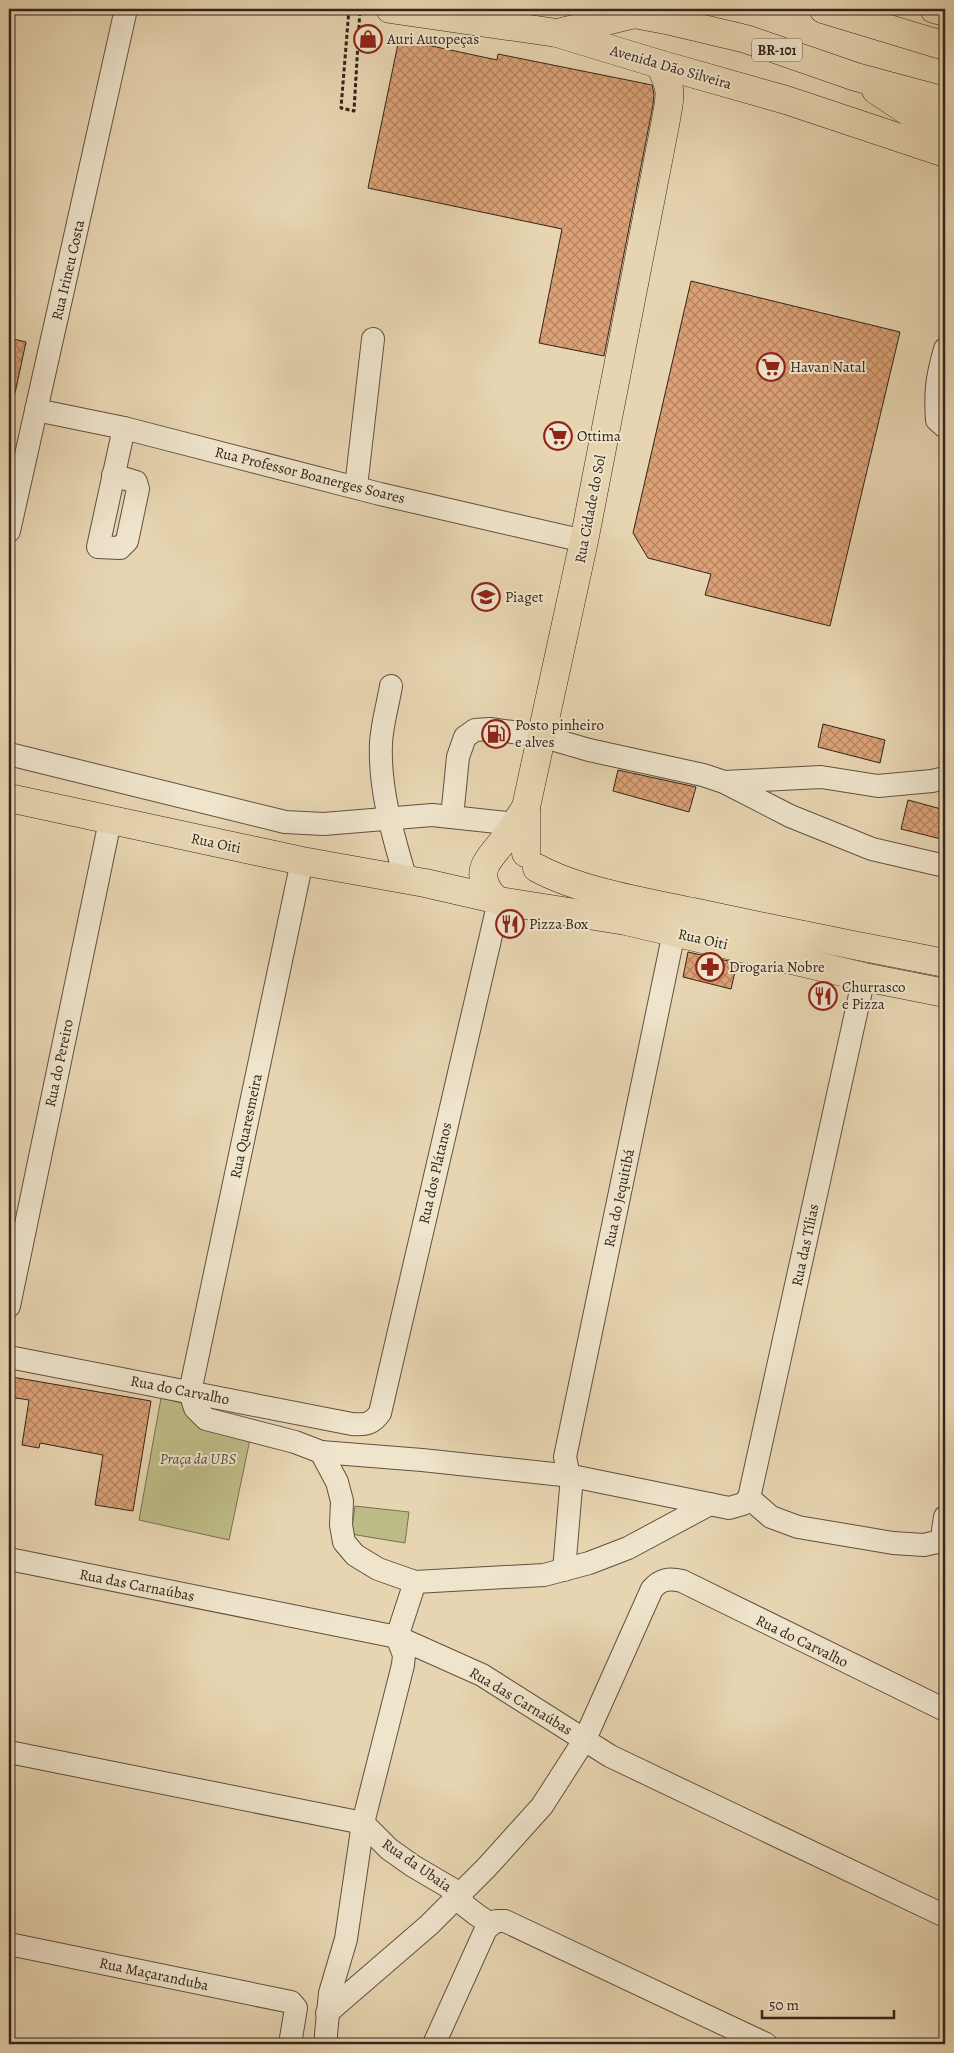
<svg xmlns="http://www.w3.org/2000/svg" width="954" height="2053" viewBox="0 0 954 2053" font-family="Alegreya,serif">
<defs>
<pattern id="building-cross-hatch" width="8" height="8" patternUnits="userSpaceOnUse" patternTransform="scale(1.25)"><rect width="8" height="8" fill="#dca176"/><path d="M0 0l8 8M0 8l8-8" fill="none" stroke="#b38360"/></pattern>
</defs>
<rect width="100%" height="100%" fill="#e7d5b1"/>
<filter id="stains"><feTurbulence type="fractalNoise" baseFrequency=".004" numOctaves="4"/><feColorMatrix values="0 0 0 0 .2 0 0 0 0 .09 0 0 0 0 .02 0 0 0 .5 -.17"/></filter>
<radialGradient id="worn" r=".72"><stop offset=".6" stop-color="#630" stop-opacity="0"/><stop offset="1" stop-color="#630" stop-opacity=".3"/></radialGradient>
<g fill="#bdbb86" stroke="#787050">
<path d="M161,1398L254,1420L229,1540L139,1520Z"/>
<path d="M355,1506L409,1512L405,1543L351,1534Z"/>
</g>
<g fill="url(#building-cross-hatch)" stroke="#34241a">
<path d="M399,39L497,60L498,54L652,85L654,94L653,105L604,356L539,343L562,229L368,188Z"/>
<path d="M691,281L900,332L830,626L705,595L711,574L648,558L633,533Z"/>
<path d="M9,338L26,342L15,393L9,392Z"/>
<path d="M823,724L885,740L880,763L818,747Z"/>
<path d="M618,770L696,787L689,812L613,791Z"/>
<path d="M908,800L945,810V840L901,829Z"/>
<path d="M688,952L737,963L731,989L683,977Z"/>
<path d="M12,1377L151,1401L133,1511L95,1505L103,1455L40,1443L39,1448L22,1445L29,1400L9,1397Z"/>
</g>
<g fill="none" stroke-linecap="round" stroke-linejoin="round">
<defs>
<g id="minor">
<path d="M945,349C937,377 935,391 937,420L945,427"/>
<path d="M36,410L124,428L380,494L584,541"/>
<path d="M113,475L136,482L138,489L127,541L120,548L98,547L124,428"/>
<path d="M356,487L373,339"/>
<path d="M9,531L126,9"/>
<path d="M391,686C388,704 382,724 381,743C379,790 393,835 406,880"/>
<path d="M9,754L285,822L324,824L432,815L516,824"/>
<path d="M724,782L821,777L878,786L932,781L945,778"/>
<path d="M452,817L458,757L465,737L475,730L490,729L541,736L589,750L703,775L724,782L790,816L872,849L945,866"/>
<path d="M302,861L190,1392L195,1408L206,1419L295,1442L321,1452L337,1482L342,1501L341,1525L344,1542L355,1555L378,1569L415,1582L544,1575L589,1563L628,1548L710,1504"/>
<path d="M674,932L565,1457L568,1471L572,1476L729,1508L743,1504L749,1498L864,977"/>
<path d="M9,1306L110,821"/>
<path d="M9,1357L352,1424C366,1425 372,1424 380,1413L499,901"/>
<path d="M321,1452L422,1460L572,1476L564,1570"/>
<path d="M749,1498L771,1517L798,1527L893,1543L924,1545L945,1540"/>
<path d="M945,1517L943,1530L945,1539"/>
<path d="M9,1559L397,1637L482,1675L610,1756L945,1916"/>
<path d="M9,1752L363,1823L389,1849L413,1866L459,1893L464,1905L477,1915L491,1924"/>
<path d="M9,1944L291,2002L296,2008L290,2044"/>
<path d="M327,2013L429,1925L487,1867L542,1806L585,1739L652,1589C661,1579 669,1578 682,1581L945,1710"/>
<path d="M326,2044V2034L330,1993L346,1939L363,1823L403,1665L404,1655L397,1637L415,1582"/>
<path d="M434,2044L486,1929L496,1921H505L766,2044"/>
</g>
<g id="major">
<path d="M390,9L557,33L659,64L786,100L945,153"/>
<path d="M934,9L945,12"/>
<path d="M9,798L302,861L425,883L495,899"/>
<path d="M526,807C518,820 509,833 500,845C495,851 489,858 486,864C479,877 487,894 499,901L626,921L864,977L945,993"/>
<path d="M526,853V807L584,541L665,125C670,96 674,91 659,64"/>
<path d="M537,868C579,891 645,902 693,912C777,930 861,947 945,963"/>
</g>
<g id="highway">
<path d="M607,9L666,20L746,39L856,77L945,101"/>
<path d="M823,9L945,46"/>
<path d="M557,33L631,15"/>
<path d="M876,90L912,114L945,129"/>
</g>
</defs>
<use href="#minor" stroke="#615040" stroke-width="24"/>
<use href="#major" stroke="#34241a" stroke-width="29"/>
<use href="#highway" stroke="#34241a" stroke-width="29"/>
<path stroke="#34241a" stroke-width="3" stroke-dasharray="4 2.5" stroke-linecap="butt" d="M349,9L341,108L354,111L360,9"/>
<use href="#minor" stroke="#efe4cc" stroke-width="22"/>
<use href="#major" stroke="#e7d5b1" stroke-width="28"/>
<use href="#highway" stroke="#e7d5b1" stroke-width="28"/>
</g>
<defs>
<symbol id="shop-ring" viewBox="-11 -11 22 22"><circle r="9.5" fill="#efe4cc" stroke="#8f2418" stroke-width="1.5"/><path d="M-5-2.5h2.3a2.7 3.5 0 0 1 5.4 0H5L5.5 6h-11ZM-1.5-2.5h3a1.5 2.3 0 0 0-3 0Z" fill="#8f2418"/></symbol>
<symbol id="supermarket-ring" viewBox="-11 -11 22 22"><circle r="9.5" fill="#efe4cc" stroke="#8f2418" stroke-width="1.5"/><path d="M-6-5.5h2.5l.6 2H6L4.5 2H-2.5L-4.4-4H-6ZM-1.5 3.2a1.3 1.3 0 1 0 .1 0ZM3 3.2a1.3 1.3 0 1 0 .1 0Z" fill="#8f2418"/></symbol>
<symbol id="school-ring" viewBox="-11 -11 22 22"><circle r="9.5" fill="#efe4cc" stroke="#8f2418" stroke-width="1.5"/><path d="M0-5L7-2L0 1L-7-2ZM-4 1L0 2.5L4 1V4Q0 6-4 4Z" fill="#8f2418"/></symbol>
<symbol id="fuel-ring" viewBox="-11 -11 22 22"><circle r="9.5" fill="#efe4cc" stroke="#8f2418" stroke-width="1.5"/><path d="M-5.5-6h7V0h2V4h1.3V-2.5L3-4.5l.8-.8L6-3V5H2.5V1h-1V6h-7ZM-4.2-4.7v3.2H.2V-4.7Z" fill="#8f2418"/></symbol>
<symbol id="restaurant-ring" viewBox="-11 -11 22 22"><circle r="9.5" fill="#efe4cc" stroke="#8f2418" stroke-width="1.5"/><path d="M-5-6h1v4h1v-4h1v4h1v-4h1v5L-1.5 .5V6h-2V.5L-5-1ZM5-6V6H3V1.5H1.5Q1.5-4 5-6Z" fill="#8f2418"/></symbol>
<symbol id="pharmacy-ring" viewBox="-11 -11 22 22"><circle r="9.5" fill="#efe4cc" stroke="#8f2418" stroke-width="1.5"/><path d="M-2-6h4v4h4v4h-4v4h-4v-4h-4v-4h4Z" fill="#8f2418"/></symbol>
</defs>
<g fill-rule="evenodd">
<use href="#shop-ring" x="352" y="23" width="32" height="32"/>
<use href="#supermarket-ring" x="755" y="351" width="32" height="32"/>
<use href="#supermarket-ring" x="542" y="420" width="32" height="32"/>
<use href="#school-ring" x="470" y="581" width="32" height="32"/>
<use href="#fuel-ring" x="480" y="718" width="32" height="32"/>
<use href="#restaurant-ring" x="494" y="908" width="32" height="32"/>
<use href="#pharmacy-ring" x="694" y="951" width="32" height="32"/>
<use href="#restaurant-ring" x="807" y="980" width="32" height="32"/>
</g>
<g text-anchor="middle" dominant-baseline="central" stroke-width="4" stroke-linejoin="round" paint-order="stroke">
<rect fill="#efe4cc" stroke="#6c5e4f" stroke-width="1" x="752" y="38.5" width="50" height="23" rx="4"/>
<g font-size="14" font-weight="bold" fill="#34241a">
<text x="777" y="50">BR-101</text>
</g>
<g font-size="15" fill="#34241a" stroke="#efe4cc" text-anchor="start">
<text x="387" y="39">Auri Autopeças</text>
<text x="790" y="367">Havan Natal</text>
<text x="577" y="436">Ottima</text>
<text x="505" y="597">Piaget</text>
<text x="515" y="725">Posto pinheiro<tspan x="515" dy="17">e alves</tspan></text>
<text x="529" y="924">Pizza Box</text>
<text x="729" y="967">Drogaria Nobre</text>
<text x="842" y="987">Churrasco<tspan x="842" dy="17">e Pizza</tspan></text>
</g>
<g font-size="15" fill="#34241a" stroke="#efe4cc">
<text transform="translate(671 67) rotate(16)">Avenida Dão Silveira</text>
<text transform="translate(68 270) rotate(-77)">Rua Irineu Costa</text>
<text transform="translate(310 475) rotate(14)">Rua Professor Boanerges Soares</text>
<text transform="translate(590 509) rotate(-79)">Rua Cidade do Sol</text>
<text transform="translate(216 843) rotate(12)">Rua Oiti</text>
<text transform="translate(703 939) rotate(13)">Rua Oiti</text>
<text transform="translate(59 1063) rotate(-78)">Rua do Pereiro</text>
<text transform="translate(246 1126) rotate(-78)">Rua Quaresmeira</text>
<text transform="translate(435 1173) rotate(-77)">Rua dos Plátanos</text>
<text transform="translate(619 1198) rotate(-78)">Rua do Jequitibá</text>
<text transform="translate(805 1245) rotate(-78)">Rua das Tílias</text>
<text transform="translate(180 1390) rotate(11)">Rua do Carvalho</text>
<text transform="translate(137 1585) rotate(11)">Rua das Carnaúbas</text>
<text transform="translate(802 1641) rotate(26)">Rua do Carvalho</text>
<text transform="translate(521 1701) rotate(31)">Rua das Carnaúbas</text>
<text transform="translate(417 1865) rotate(35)">Rua da Ubaia</text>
<text transform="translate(154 1974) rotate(12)">Rua Maçaranduba</text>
</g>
<g font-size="15" font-style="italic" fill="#564a35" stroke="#efe4cc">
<text x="198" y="1459">Praça da UBS</text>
</g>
</g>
<rect width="954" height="2053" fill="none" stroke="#e7d5b1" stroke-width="30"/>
<rect x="10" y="10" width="934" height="2033" fill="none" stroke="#34241a" stroke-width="2.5"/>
<rect x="15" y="15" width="924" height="2023" fill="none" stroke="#34241a"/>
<path d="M762 2010v8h132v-8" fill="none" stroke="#34241a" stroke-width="2.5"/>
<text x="769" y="2010" font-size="15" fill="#34241a" stroke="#efe4cc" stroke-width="4" paint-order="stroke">50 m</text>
<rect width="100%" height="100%" filter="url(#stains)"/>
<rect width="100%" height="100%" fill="url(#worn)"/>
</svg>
